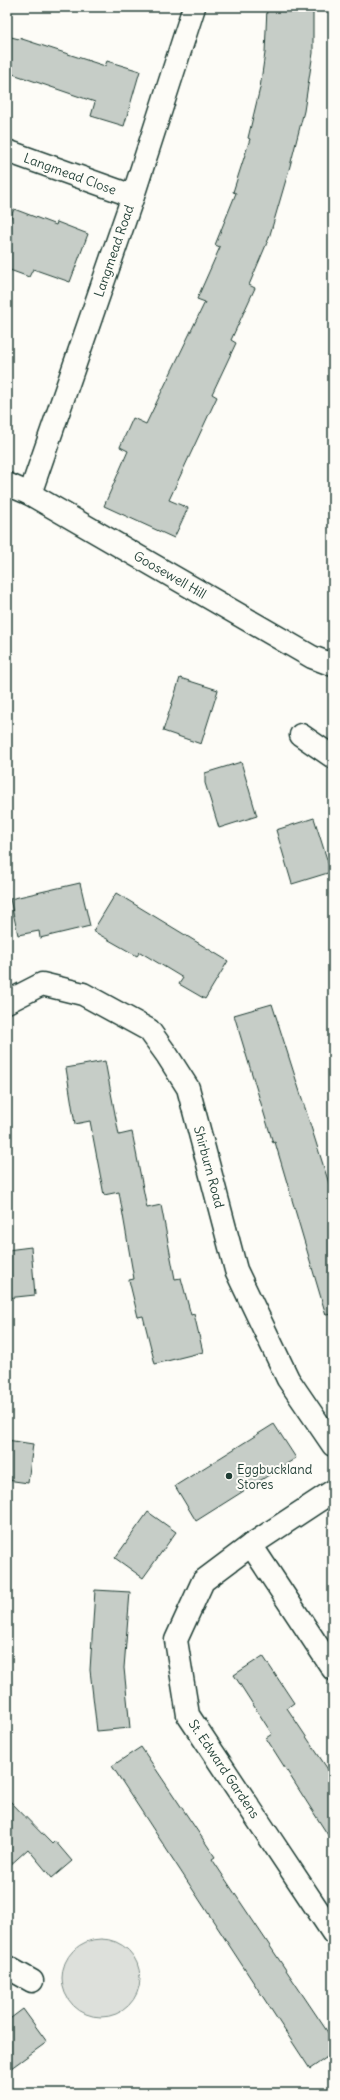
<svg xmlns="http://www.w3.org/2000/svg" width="340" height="2100" viewBox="0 0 340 2100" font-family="Delius,sans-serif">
<rect width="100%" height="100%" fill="#fdfcf7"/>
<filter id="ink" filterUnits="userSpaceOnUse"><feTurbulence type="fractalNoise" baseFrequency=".025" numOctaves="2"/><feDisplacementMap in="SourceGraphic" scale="8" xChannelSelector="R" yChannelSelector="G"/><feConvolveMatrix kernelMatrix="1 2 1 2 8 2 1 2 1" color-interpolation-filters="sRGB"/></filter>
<g filter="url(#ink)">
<circle fill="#dde0db" stroke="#7e8e88" cx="101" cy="1978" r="39"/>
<g fill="#c6cdc7" stroke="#1f3d34">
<path d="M267,7H313V53L304,111L290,166L269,238L249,285L255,288L231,340L236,343L212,394L217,397L169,500L188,508L174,538L104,506L128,451L120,447L133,418L146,424L205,302L197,299L220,247L215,245L236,193L233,192L250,139L248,138L260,88L265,53Z"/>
<path d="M7,36L19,39V38L105,66L107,61L140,71L124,126L91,116L95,102L7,72Z"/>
<path d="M14,209L56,225L57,222L88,234L70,282L33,269L29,277L7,269V228Z"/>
<path d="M180,678L218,690L201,744L163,731Z"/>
<path d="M241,762L257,816L219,828L205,783V773Z"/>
<path d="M314,818L331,872L292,884L276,830Z"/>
<path d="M80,883L90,926L40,938L39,931L18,935L10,899Z"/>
<path d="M116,893L228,961L205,999L179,984L183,978L140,952L137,956L93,931Z"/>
<path d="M272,1004L333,1196V1314L326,1315L275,1142L273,1143L234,1015Z"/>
<path d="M105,1061L119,1135L132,1132L147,1208L161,1205L175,1279L181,1278L191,1315L194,1314L203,1352L155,1364L143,1316L138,1317L129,1280L134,1279L119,1192L104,1195L90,1121L75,1124L66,1068Z"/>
<path d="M31,1247L35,1295L7,1298V1250Z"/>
<path d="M274,1424L296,1458L196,1521L175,1486Z"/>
<path d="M7,1440L33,1444L28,1483L7,1480Z"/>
<path d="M148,1512L176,1532L143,1578L115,1558Z"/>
<path d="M95,1590L130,1592L124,1668L130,1728L97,1731L90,1670Z"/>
<path d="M263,1656L294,1703L287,1708L333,1777V1843L266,1738L272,1734L234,1675Z"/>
<path d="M141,1747L215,1857L212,1859L239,1900L333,2040V2053L310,2069L112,1766Z"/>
<path d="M7,1798L52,1844L55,1841L72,1861L52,1878L28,1849L7,1868Z"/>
<path d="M23,2009L47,2042L7,2071V2021Z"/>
</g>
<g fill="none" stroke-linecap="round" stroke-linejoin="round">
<defs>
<g id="minor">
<path d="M7,151L133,196"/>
<path d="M7,484L30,494L312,657L333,665"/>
<path d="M30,494L133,196L194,7"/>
<path d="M301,735L333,757"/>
<path d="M7,1002L42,984L83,994L149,1030L167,1055L188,1088L236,1270L288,1379L333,1445"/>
<path d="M333,1491L251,1545L203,1581L176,1640L188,1715L333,1933"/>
<path d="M251,1545L333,1669"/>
<path d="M7,1967L32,1981"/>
</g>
</defs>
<use href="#minor" stroke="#1f3d34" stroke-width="25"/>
<use href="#minor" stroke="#fdfcf7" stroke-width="22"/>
</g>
</g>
<circle fill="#1f3d34" stroke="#fdfcf7" stroke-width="1.5" cx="229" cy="1476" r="4"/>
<g text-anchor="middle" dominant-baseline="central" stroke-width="4" stroke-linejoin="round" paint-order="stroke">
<g font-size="13" fill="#1f3d34" stroke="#fdfcf7">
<text transform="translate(70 174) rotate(20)">Langmead Close</text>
<text transform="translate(114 251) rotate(-71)">Langmead Road</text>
<text transform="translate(170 575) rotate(30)">Goosewell Hill</text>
<text transform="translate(209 1167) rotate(75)">Shirburn Road</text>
<text transform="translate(224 1769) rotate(56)">St. Edward Gardens</text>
</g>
<g font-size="13" fill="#1f3d34" stroke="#fdfcf7" text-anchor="start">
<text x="237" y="1469">Eggbuckland<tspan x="237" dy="15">Stores</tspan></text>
</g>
</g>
<rect width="340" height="2100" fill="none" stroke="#fdfcf7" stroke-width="24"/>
<rect x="12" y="12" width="316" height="2076" fill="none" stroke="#1f3d34" stroke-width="1.5" filter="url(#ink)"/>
</svg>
